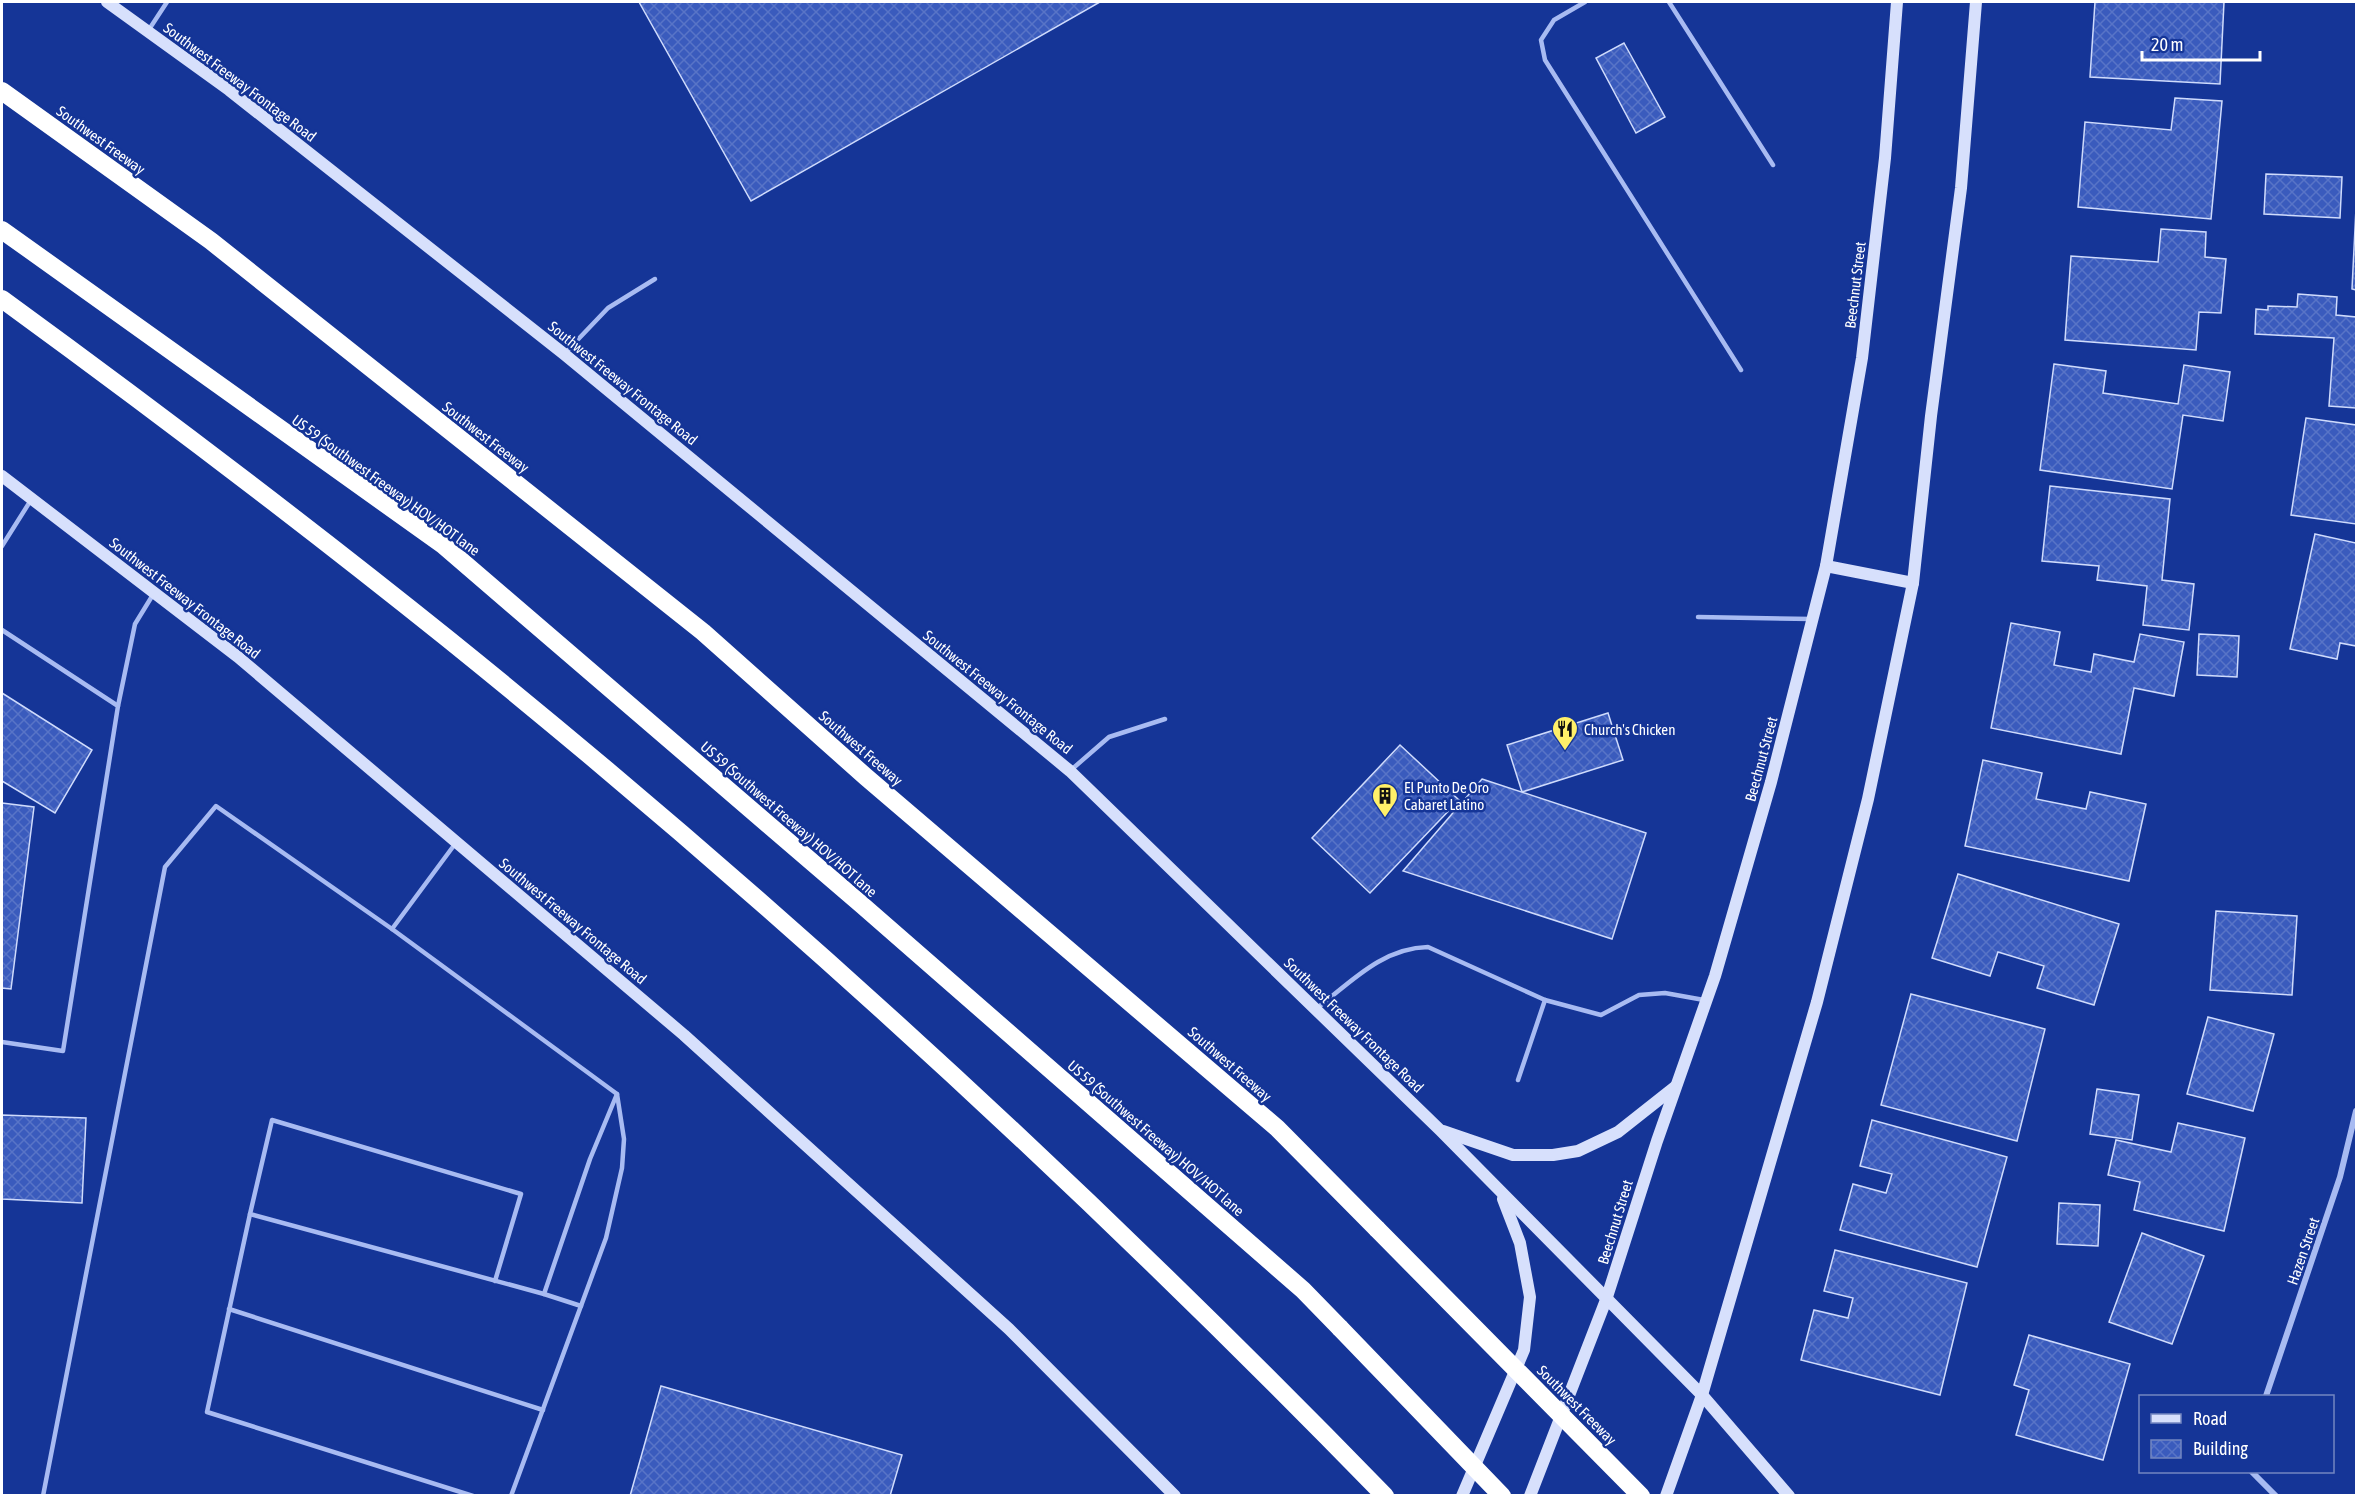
<svg xmlns="http://www.w3.org/2000/svg" width="2358" height="1497" viewBox="0 0 2358 1497" font-family="'Asap Condensed',sans-serif">
<defs>
<pattern id="building-cross-hatch" width="8" height="8" patternUnits="userSpaceOnUse" patternTransform="scale(1.5)"><rect width="8" height="8" fill="#3a5bbd"/><path d="M0 0l8 8M0 8l8-8" fill="none" stroke="#5874c7"/></pattern>
</defs>
<rect width="100%" height="100%" fill="#153597"/>
<g fill="url(#building-cross-hatch)" stroke="#cfdbfc" stroke-width="1.5">
<path d="M639,2H1100L751,201Z"/>
<path d="M2095,2H2224L2220,84L2090,77Z"/>
<path d="M1624,43L1665,117L1636,133L1596,58Z"/>
<path d="M2175,98L2222,101L2211,219L2078,207L2085,122L2171,130Z"/>
<path d="M2266,174L2342,177L2340,218L2264,214Z"/>
<path d="M2356,208V290L2352,289Z"/>
<path d="M2161,229L2206,232L2205,257L2226,259L2221,313L2199,312L2196,350L2065,340L2071,256L2158,262Z"/>
<path d="M2298,294L2337,297L2336,315L2356,317V408L2329,406L2334,338L2255,334L2256,309L2268,310V306L2297,307Z"/>
<path d="M2054,364L2106,371L2103,393L2178,404L2184,365L2230,372L2223,421L2183,415L2172,489L2040,470Z"/>
<path d="M2306,418L2356,425V524L2291,515Z"/>
<path d="M2050,486L2170,499L2162,580L2194,584L2189,630L2143,625L2147,586L2097,580L2099,566L2042,561Z"/>
<path d="M2315,534L2356,543V646L2340,643L2337,659L2290,649Z"/>
<path d="M2011,623L2060,632L2054,665L2091,672L2094,654L2134,662L2140,634L2184,642L2174,696L2134,688L2121,754L1991,728Z"/>
<path d="M2199,634L2239,636L2237,677L2197,675Z"/>
<path d="M2,693L92,750L55,813L2,781Z"/>
<path d="M1608,713L1623,760L1522,792L1507,745Z"/>
<path d="M1400,745L1459,800L1370,893L1312,838Z"/>
<path d="M1983,760L2042,773L2036,799L2086,809L2090,792L2146,804L2129,881L1965,846Z"/>
<path d="M1482,779L1646,833L1612,939L1403,871Z"/>
<path d="M2,803L34,807L11,989L2,988Z"/>
<path d="M1958,874L2119,924L2094,1005L2037,988L2044,966L1998,952L1990,976L1932,958Z"/>
<path d="M2216,911L2297,916L2292,995L2210,990Z"/>
<path d="M1911,994L2045,1029L2017,1141L1881,1105Z"/>
<path d="M2208,1017L2274,1034L2253,1111L2187,1094Z"/>
<path d="M2097,1089L2139,1095L2132,1140L2090,1134Z"/>
<path d="M2,1115L86,1118L82,1203L2,1199Z"/>
<path d="M1872,1120L2007,1157L1977,1267L1840,1230L1853,1184L1886,1193L1892,1174L1860,1166Z"/>
<path d="M2178,1123L2245,1138L2224,1231L2134,1210L2140,1182L2108,1175L2116,1140L2171,1152Z"/>
<path d="M2059,1203L2100,1205L2098,1246L2057,1244Z"/>
<path d="M2142,1233L2204,1256L2172,1344L2109,1322Z"/>
<path d="M1835,1250L1967,1283L1940,1395L1801,1360L1814,1310L1848,1318L1853,1298L1824,1291Z"/>
<path d="M2029,1335L2130,1364L2103,1460L2016,1435L2029,1390L2014,1385Z"/>
<path d="M661,1386L902,1455L890,1496H630Z"/>
</g>
<g fill="none" stroke-linecap="round" stroke-linejoin="round">
<g stroke="#a8bbf2" stroke-width="4.5">
<path d="M1585,2L1554,20L1541,40L1545,60L1741,370"/>
<path d="M1669,2L1773,165"/>
<path d="M148,31L167,2"/>
<path d="M566,352L608,308L655,279"/>
<path d="M2,546L31,500"/>
<path d="M1698,617L1812,619"/>
<path d="M2,630L118,706L63,1051L2,1042"/>
<path d="M118,706L135,624L154,593"/>
<path d="M1071,770L1109,737L1165,719"/>
<path d="M392,929L455,844"/>
<path d="M1316,1009C1351,982 1382,948 1428,947L1545,1000L1601,1015L1639,995L1665,993L1704,1000"/>
<path d="M1518,1080L1545,1000"/>
<path d="M250,1214L207,1412L473,1496"/>
<path d="M495,1281L521,1194L272,1120L250,1214L544,1294L581,1306"/>
<path d="M229,1309L543,1410"/>
<path d="M43,1496L165,867L216,806L392,929L617,1094"/>
<path d="M511,1496L606,1238L622,1168L624,1139L617,1094L590,1159L544,1294"/>
</g>
<g stroke="#a8bbf2" stroke-width="6">
<path d="M2266,1396L2340,1177L2356,1111"/>
<path d="M2252,1472L2276,1496"/>
</g>
<g stroke="#d7e0fc" stroke-width="12">
<path d="M107,2L229,90L564,354L1070,771L1440,1130L1702,1395L1789,1496"/>
<path d="M2,476L238,657L684,1035L1009,1329L1175,1496"/>
<path d="M1826,566L1913,583"/>
<path d="M1443,1131L1513,1155H1553L1578,1151L1618,1132L1675,1087"/>
<path d="M1462,1496L1524,1350L1530,1297L1520,1243L1503,1199"/>
<path d="M1530,1496L1606,1300L1657,1141L1715,976L1771,782L1826,566L1862,358L1885,158L1897,2"/>
<path d="M1666,1496L1702,1395L1817,1002L1868,799L1913,583L1931,416L1961,188L1976,2"/>
</g>
<g stroke="#fff" stroke-width="18">
<path d="M2,91L211,241L703,632L866,777L1277,1128L1377,1229"/>
<path d="M2,230L443,545L862,905L1303,1290L1340,1328"/>
<path d="M2,299C153,409 302,522 448,639C778,905 1090,1193 1385,1496"/>
</g>
<g stroke="#fff" stroke-width="18">
<path d="M1377,1229L1641,1496"/>
<path d="M1340,1328L1502,1496"/>
</g>
</g>
<defs>
<symbol id="restaurant-pin" viewBox="-11 -11 22 30"><path d="M0 17L-7.5 6A9.5 9.5 0 1 1 7.5 6Z" fill="#fff069" stroke="#153597"/><path d="M-5-6h1v4h1v-4h1v4h1v-4h1v5L-1.5 .5V6h-2V.5L-5-1ZM5-6V6H3V1.5H1.5Q1.5-4 5-6Z" fill="#111"/></symbol>
<symbol id="building-pin" viewBox="-11 -11 22 30"><path d="M0 17L-7.5 6A9.5 9.5 0 1 1 7.5 6Z" fill="#fff069" stroke="#153597"/><path d="M-4-6H4V6H1V3H-1V6H-4ZM-2.5-4.3h1.7v1.8h-1.7ZM.8-4.3h1.7v1.8H.8ZM-2.5-1h1.7V.8h-1.7ZM.8-1h1.7V.8H.8Z" fill="#111"/></symbol>
</defs>
<g fill-rule="evenodd">
<use href="#restaurant-pin" x="1550" y="714" width="30" height="40"/>
<use href="#building-pin" x="1370" y="781" width="30" height="40"/>
</g>
<g text-anchor="middle" dominant-baseline="central" stroke-width="5" stroke-linejoin="round" paint-order="stroke">
<g font-size="15" fill="#fff" stroke="#153597">
<text transform="translate(240 82) rotate(37)">Southwest Freeway Frontage Road</text>
<text transform="translate(101 140) rotate(36)">Southwest Freeway</text>
<text transform="translate(1855 285) rotate(-83)">Beechnut Street</text>
<text transform="translate(623 383) rotate(39)">Southwest Freeway Frontage Road</text>
<text transform="translate(486 437) rotate(38)">Southwest Freeway</text>
<text transform="translate(386 485) rotate(36)">US 59 (Southwest Freeway) HOV/HOT lane</text>
<text transform="translate(185 598) rotate(38)">Southwest Freeway Frontage Road</text>
<text transform="translate(998 692) rotate(39)">Southwest Freeway Frontage Road</text>
<text transform="translate(861 748) rotate(41)">Southwest Freeway</text>
<text transform="translate(1761 759) rotate(-75)">Beechnut Street</text>
<text transform="translate(789 819) rotate(41)">US 59 (Southwest Freeway) HOV/HOT lane</text>
<text transform="translate(573 921) rotate(40)">Southwest Freeway Frontage Road</text>
<text transform="translate(1354 1025) rotate(44)">Southwest Freeway Frontage Road</text>
<text transform="translate(1230 1064) rotate(41)">Southwest Freeway</text>
<text transform="translate(1156 1138) rotate(41)">US 59 (Southwest Freeway) HOV/HOT lane</text>
<text transform="translate(1615 1222) rotate(-73)">Beechnut Street</text>
<text transform="translate(2303 1251) rotate(-71)">Hazen Street</text>
<text transform="translate(1577 1405) rotate(45)">Southwest Freeway</text>
</g>
<g font-size="15" fill="#fff" stroke="#153597" text-anchor="start">
<text x="1584" y="729">Church's Chicken</text>
<text x="1404" y="787">El Punto De Oro<tspan x="1404" dy="17">Cabaret Latino</tspan></text>
</g>
</g>
<rect width="2358" height="1497" fill="none" stroke="#ffffff" stroke-width="6"/>
<rect x="2139" y="1395" width="195" height="78" fill="#153597" stroke="#7386c1" stroke-width="1.5"/>
<rect x="2151" y="1414" width="30" height="9" fill="#d7e0fc" stroke="#7386c1" stroke-width="1.5"/>
<text x="2193" y="1425" font-size="18" fill="#ffffff">Road</text>
<rect x="2151" y="1440" width="30" height="18" fill="url(#building-cross-hatch)" stroke="#7386c1" stroke-width="1.5"/>
<text x="2193" y="1455" font-size="18" fill="#ffffff">Building</text>
<path d="M2142 51v9h118v-9" fill="none" stroke="#ffffff" stroke-width="3"/>
<text x="2151" y="51" font-size="18" fill="#ffffff" stroke="#153597" stroke-width="4.5" paint-order="stroke">20 m</text>
</svg>
